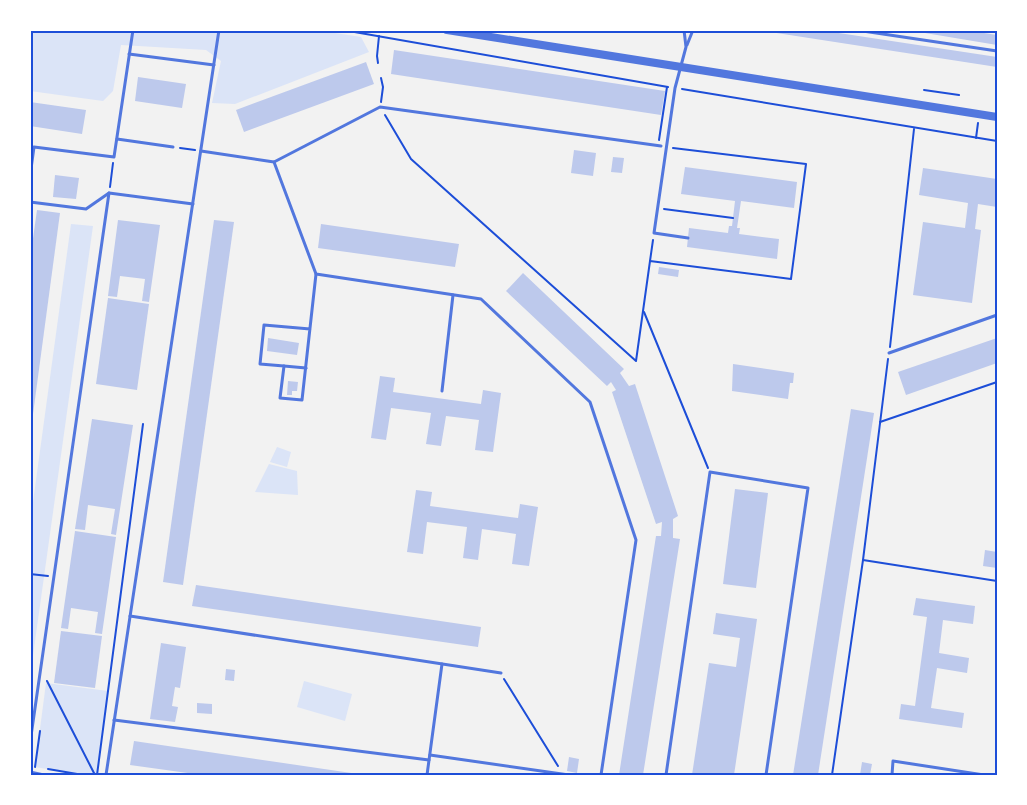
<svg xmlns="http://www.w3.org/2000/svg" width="1027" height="805" viewBox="0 0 1027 805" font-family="'Nunito Sans',sans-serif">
<rect width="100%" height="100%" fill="#f2f2f2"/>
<g fill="#dbe4f7">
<path d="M30,30H316L361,37L369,52L235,104L212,103L221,61L206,50L121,45L113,91L103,101L30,91Z"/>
<path d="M71,224L93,226L30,677V524Z"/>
<path d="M277,447L291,452L287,467L270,462Z"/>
<path d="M269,464L297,471L298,495L255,492Z"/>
<path d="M304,681L352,694L345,721L297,707Z"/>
<path d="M46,683L108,691L97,775H83L35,767Z"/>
</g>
<g fill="#bdc9ec">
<path d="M757,30H819L997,57V67Z"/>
<path d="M907,30H965L997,35V45Z"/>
<path d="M394,50L665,91L661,115L391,74Z"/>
<path d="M366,62L374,84L244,132L236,110Z"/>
<path d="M138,77L186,84L182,108L135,101Z"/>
<path d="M30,102L86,110L82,134L30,126Z"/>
<path d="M574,150L596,153L593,176L571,173Z"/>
<path d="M613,157L624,158L622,173L611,172Z"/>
<path d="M685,167L797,182L794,208L741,201L737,228H740L739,234L779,239L777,259L687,247L689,228L728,233L729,226H732L735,201L681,194Z"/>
<path d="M923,168L997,179V207L978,204L975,229L981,230L972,303L913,295L923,222L965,228L968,203L919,195Z"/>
<path d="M55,175L79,178L76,199L53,197Z"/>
<path d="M37,210L60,213L31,429L30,260Z"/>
<path d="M118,220L160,225L149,302L142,301L145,279L120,276L117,297L108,296Z"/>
<path d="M214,220L234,222L183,585L163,582Z"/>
<path d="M321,224L459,244L455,267L318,248Z"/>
<path d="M659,267L679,270L678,277L658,274Z"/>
<path d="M523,273L624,369L620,373L629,386L635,384L678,516L673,519V538L680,539L643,775H619L656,536H661L662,522L656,524L612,392L616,390L611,382L607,386L506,291Z"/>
<path d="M108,298L149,304L137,390L96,384Z"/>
<path d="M268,338L299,343L297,355L267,351Z"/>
<path d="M997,338V363L906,395L898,372Z"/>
<path d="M733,364L794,373L793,383H790L788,399L732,391Z"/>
<path d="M380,376L395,378L393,392L481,404L483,390L501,393L493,452L475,450L479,420L446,416L441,446L426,444L431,413L391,408L386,440L371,438Z"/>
<path d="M288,381L298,382L297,391H292V395H287Z"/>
<path d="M851,409L874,413L818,775H793Z"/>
<path d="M92,419L133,425L116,535L111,534L115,509L88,505L85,530L75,529Z"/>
<path d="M735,489L768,493L756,588L723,584Z"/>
<path d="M416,490L432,492L430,506L518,518L520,504L538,507L529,566L512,564L516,534L482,529L478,560L463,558L467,527L427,522L423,554L407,552Z"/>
<path d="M75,531L116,537L102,634L95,633L98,612L71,608L68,629L61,628Z"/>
<path d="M985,550L997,552V568L983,566Z"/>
<path d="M196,585L481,627L478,647L192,606Z"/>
<path d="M916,598L975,606L973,624L943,620L939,653L969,658L967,673L937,668L931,708L964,713L962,728L899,719L901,704L915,706L927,617L913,615Z"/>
<path d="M716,613L757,619L754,640L734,775H692L709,663L736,667L740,638L713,634Z"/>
<path d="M61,631L102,636L95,688L54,683Z"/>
<path d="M161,643L186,647L180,688L175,687L172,706L178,707L175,722L150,719Z"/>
<path d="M226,669L235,670L234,681L225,680Z"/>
<path d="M197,703L212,704V714L197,713Z"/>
<path d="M134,741L358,774V775H202L130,765Z"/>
<path d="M569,757L579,759L577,773L567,771Z"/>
<path d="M862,762L872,764L870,775H860Z"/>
</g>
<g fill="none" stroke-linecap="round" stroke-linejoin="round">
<g stroke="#1d4ed8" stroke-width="2">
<path d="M343,30L668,87"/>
<path d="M378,63L377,56L379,36"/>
<path d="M682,89L997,141"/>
<path d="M924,90L959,95"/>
<path d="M381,102L383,87L381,78"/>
<path d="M385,115L411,159L636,361L650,261L791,279L806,164L673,148"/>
<path d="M976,138L978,123"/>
<path d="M659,140L667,87"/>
<path d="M180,148L195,150"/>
<path d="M110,187L113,163"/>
<path d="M664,209L733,218"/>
<path d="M30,217L31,208"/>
<path d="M650,261L653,240"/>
<path d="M644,312L708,468"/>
<path d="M890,347L914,129"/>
<path d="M880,422L997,382"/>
<path d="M863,560L997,581"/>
<path d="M30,574L48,576"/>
<path d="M504,679L558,766"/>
<path d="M47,681L95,775"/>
<path d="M35,767L40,731"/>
<path d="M48,769L83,775"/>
<path d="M97,775L143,424"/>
<path d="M832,775L863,560L888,359"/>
</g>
<g stroke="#5277de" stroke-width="3">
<path d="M684,30L686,47L675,88L654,233L688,238"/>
<path d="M856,30L997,51"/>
<path d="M687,45L693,30"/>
<path d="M129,54L214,65"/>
<path d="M117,139L173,147"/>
<path d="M201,151L274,162L316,274L481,299L590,402L636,540L601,775"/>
<path d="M274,162L380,107L661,146"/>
<path d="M30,176L34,147L114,157L133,30"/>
<path d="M30,202L86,209L109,193L193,204"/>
<path d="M310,329L264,325L260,364L284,366L280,398L302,400L316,274"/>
<path d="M889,353L997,315"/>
<path d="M284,366L306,368"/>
<path d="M442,391L453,295"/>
<path d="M130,616L501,673"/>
<path d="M114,720L429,760"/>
<path d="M30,743L109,193"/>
<path d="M430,755L569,775"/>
<path d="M30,772L44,775"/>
<path d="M106,775L219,30"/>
<path d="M427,775L442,664"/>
<path d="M666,775L710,472L808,488L766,775"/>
<path d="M892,775L893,761L984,775"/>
</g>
<path stroke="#5277de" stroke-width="8" d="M447,30L997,117"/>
</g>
<rect width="1027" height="805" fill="none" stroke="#ffffff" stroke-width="63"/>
<rect x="32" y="32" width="964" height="742" fill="none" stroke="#1d4ed8" stroke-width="2"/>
</svg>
